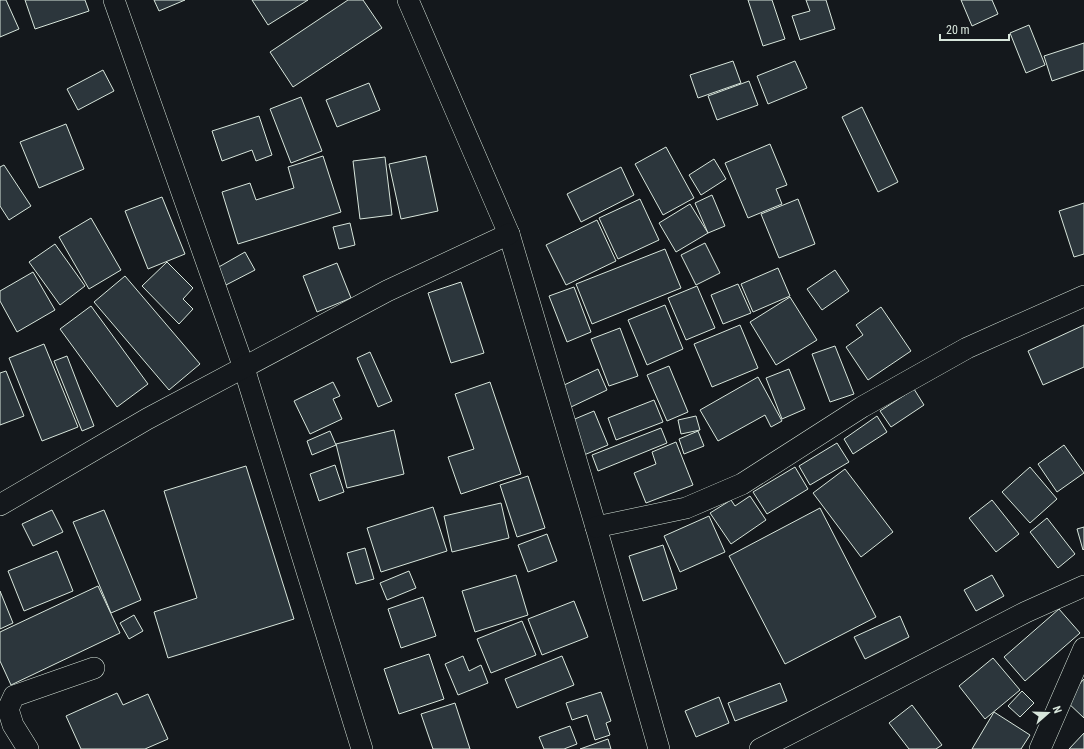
<svg xmlns="http://www.w3.org/2000/svg" width="1084" height="749" viewBox="0 0 1084 749" font-family="'Roboto Condensed',sans-serif">
<rect width="100%" height="100%" fill="#14181c"/>
<g fill="#2c363c" stroke="#d8e6dc">
<path d="M0,0H6L19,29L0,37Z"/>
<path d="M25,0H85L89,11L35,29Z"/>
<path d="M154,0H185L159,11Z"/>
<path d="M252,0H308L268,25Z"/>
<path d="M348,0H363L382,28L293,87L270,52Z"/>
<path d="M748,0H772L785,39L763,46Z"/>
<path d="M806,0H826L835,29L800,40L792,16L810,11Z"/>
<path d="M961,0H992L998,14L972,26Z"/>
<path d="M1029,25L1045,65L1026,73L1010,33Z"/>
<path d="M1084,43V70L1052,81L1044,56Z"/>
<path d="M733,61L741,83L698,98L690,75Z"/>
<path d="M795,61L807,88L768,104L757,76Z"/>
<path d="M103,70L114,91L78,110L67,89Z"/>
<path d="M749,81L758,105L717,120L708,96Z"/>
<path d="M369,83L380,110L337,127L326,100Z"/>
<path d="M301,97L322,151L291,163L270,109Z"/>
<path d="M862,107L898,182L878,192L842,117Z"/>
<path d="M259,116L272,155L256,161L252,150L222,161L212,131Z"/>
<path d="M66,124L84,169L39,188L20,142Z"/>
<path d="M770,144L787,185L776,189L782,204L748,218L725,163Z"/>
<path d="M666,147L694,198L663,215L635,164Z"/>
<path d="M323,156L341,212L238,244L222,192L250,183L256,200L294,188L288,167Z"/>
<path d="M426,156L438,211L401,219L389,164Z"/>
<path d="M385,157L392,215L360,219L353,161Z"/>
<path d="M714,159L726,179L701,195L689,175Z"/>
<path d="M4,165L31,206L9,220L0,206V167Z"/>
<path d="M621,167L634,195L581,222L567,194Z"/>
<path d="M712,195L725,226L708,233L695,203Z"/>
<path d="M162,197L185,254L148,269L125,211Z"/>
<path d="M640,199L659,240L618,259L599,218Z"/>
<path d="M798,199L815,244L779,258L761,214Z"/>
<path d="M1084,203V254L1074,257L1059,211Z"/>
<path d="M690,204L708,233L676,252L659,223Z"/>
<path d="M91,218L121,270L89,289L59,237Z"/>
<path d="M597,220L616,261L566,285L546,245Z"/>
<path d="M350,223L355,245L339,249L333,227Z"/>
<path d="M705,243L720,273L696,285L681,255Z"/>
<path d="M55,244L85,286L60,305L29,262Z"/>
<path d="M665,249L681,288L592,324L576,284Z"/>
<path d="M245,252L255,270L226,285L217,268Z"/>
<path d="M167,262L193,288L183,299L193,309L179,324L142,286Z"/>
<path d="M337,263L351,298L317,312L303,276Z"/>
<path d="M778,268L790,296L753,312L741,284Z"/>
<path d="M835,270L849,291L822,310L807,289Z"/>
<path d="M33,272L55,310L17,332L0,301V291Z"/>
<path d="M125,276L200,364L169,390L94,302Z"/>
<path d="M461,282L484,353L451,363L428,293Z"/>
<path d="M738,284L751,313L723,324L711,295Z"/>
<path d="M697,286L715,328L686,340L668,298Z"/>
<path d="M574,287L591,332L567,342L549,296Z"/>
<path d="M790,297L817,340L776,365L750,322Z"/>
<path d="M665,305L683,349L647,365L628,320Z"/>
<path d="M91,306L148,384L117,407L60,329Z"/>
<path d="M881,307L911,351L868,380L846,347L863,335L856,325Z"/>
<path d="M740,325L758,368L712,387L694,344Z"/>
<path d="M1084,325V367L1043,385L1028,351Z"/>
<path d="M620,328L638,376L609,386L591,339Z"/>
<path d="M44,344L78,427L42,441L9,358Z"/>
<path d="M835,346L854,394L830,402L812,354Z"/>
<path d="M370,352L392,401L378,407L357,358Z"/>
<path d="M67,356L94,426L82,431L54,361Z"/>
<path d="M669,366L688,412L667,421L647,375Z"/>
<path d="M598,369L607,390L571,407L562,386Z"/>
<path d="M789,369L805,409L782,419L766,378Z"/>
<path d="M6,371L24,416L0,425V373Z"/>
<path d="M758,377L782,421L771,427L765,415L718,441L700,410Z"/>
<path d="M333,382L340,396L333,399L342,419L310,434L294,401Z"/>
<path d="M490,382L521,474L461,494L448,457L474,449L455,394Z"/>
<path d="M914,389L924,405L891,427L880,411Z"/>
<path d="M654,400L663,422L616,440L608,418Z"/>
<path d="M594,411L608,445L584,455L570,421Z"/>
<path d="M696,416L700,430L681,434L678,420Z"/>
<path d="M877,416L887,432L853,454L844,439Z"/>
<path d="M661,428L667,443L598,471L592,455Z"/>
<path d="M394,430L404,474L347,488L336,444Z"/>
<path d="M330,431L336,445L312,455L307,441Z"/>
<path d="M698,431L704,446L684,454L679,439Z"/>
<path d="M676,442L693,485L646,503L634,473L656,464L652,452Z"/>
<path d="M837,443L849,462L810,485L799,466Z"/>
<path d="M1064,445L1084,473L1057,492L1038,464Z"/>
<path d="M335,465L344,492L319,501L310,474Z"/>
<path d="M246,466L294,619L168,658L154,612L197,598L164,491Z"/>
<path d="M795,467L808,489L767,514L753,492Z"/>
<path d="M1030,467L1057,499L1030,523L1002,492Z"/>
<path d="M845,469L893,532L861,557L813,493Z"/>
<path d="M528,476L545,528L517,537L500,485Z"/>
<path d="M750,496L766,520L731,544L710,513L731,500L735,506Z"/>
<path d="M992,500L1019,534L996,552L969,518Z"/>
<path d="M501,503L509,538L452,552L444,516Z"/>
<path d="M433,507L447,551L381,572L367,528Z"/>
<path d="M820,508L876,617L785,664L729,556Z"/>
<path d="M52,510L63,532L33,546L22,524Z"/>
<path d="M104,510L141,600L111,613L73,522Z"/>
<path d="M709,516L725,552L680,572L664,536Z"/>
<path d="M1047,518L1075,554L1058,568L1030,532Z"/>
<path d="M1084,527V549L1083,550L1077,529Z"/>
<path d="M547,534L557,561L528,572L518,545Z"/>
<path d="M663,545L677,589L643,601L629,556Z"/>
<path d="M365,548L374,579L356,584L347,553Z"/>
<path d="M57,551L73,591L24,611L8,571Z"/>
<path d="M409,571L416,588L387,600L380,583Z"/>
<path d="M516,575L528,615L475,632L462,591Z"/>
<path d="M992,575L1004,596L976,611L964,590Z"/>
<path d="M98,586L120,633L11,685L0,661V632Z"/>
<path d="M0,591L13,623L0,629Z"/>
<path d="M423,597L436,636L401,648L388,609Z"/>
<path d="M574,601L588,637L542,655L528,619Z"/>
<path d="M1059,609L1080,633L1025,681L1004,657Z"/>
<path d="M134,615L143,631L129,639L120,623Z"/>
<path d="M900,616L909,637L865,659L854,637Z"/>
<path d="M522,621L536,655L491,673L477,639Z"/>
<path d="M429,654L444,699L399,714L384,669Z"/>
<path d="M463,656L469,671L481,665L488,683L458,695L445,664Z"/>
<path d="M562,656L574,685L517,708L505,679Z"/>
<path d="M993,658L1020,690L985,719L959,686Z"/>
<path d="M1084,679V718L1065,700Z"/>
<path d="M780,683L787,701L735,721L728,703Z"/>
<path d="M1022,691L1034,703L1020,717L1008,706Z"/>
<path d="M601,692L611,721L606,723L610,735L595,740L587,715L572,720L566,703Z"/>
<path d="M117,693L123,705L148,694L168,739L145,749H81L66,716Z"/>
<path d="M719,697L729,723L696,737L685,711Z"/>
<path d="M455,703L470,749H433L421,714Z"/>
<path d="M912,705L942,745L936,749H909L889,723Z"/>
<path d="M994,712L1030,735L1021,749H972Z"/>
<path d="M570,726L577,744L564,749H544L539,737Z"/>
<path d="M1084,733V749H1069Z"/>
<path d="M608,739L611,749H580Z"/>
</g>
<g fill="none" stroke-linecap="round" stroke-linejoin="round">
<defs>
<g id="minor">
<path d="M114,0L244,368L362,749"/>
<path d="M408,0L509,234L596,527L659,749"/>
<path d="M0,505L147,419L387,291L509,234"/>
<path d="M596,527L686,508L742,484L862,407L967,348L1084,296"/>
<path d="M28,749L13,725L8,709L14,696L94,668"/>
<path d="M760,749L1026,612L1084,586"/>
<path d="M1040,749L1084,648"/>
</g>
</defs>
<use href="#minor" stroke="#d8e6dc" stroke-width="22"/>
<use href="#minor" stroke="#14181c" stroke-width="21"/>
</g>
<g transform="translate(1048 713) rotate(70)" stroke="#14181c" stroke-width="3" paint-order="stroke">
<path d="M0-3L7 15L0 10L-7 15Z" fill="#d8e6dc"/>
<text y="-6" font-size="11" font-weight="bold" text-anchor="middle" fill="#d8e6dc">N</text>
</g>
<path d="M940 34v6h69v-6" fill="none" stroke="#d8e6dc" stroke-width="2"/>
<text x="946" y="34" font-size="12" fill="#d8e6dc" stroke="#14181c" stroke-width="3" paint-order="stroke">20 m</text>
</svg>
